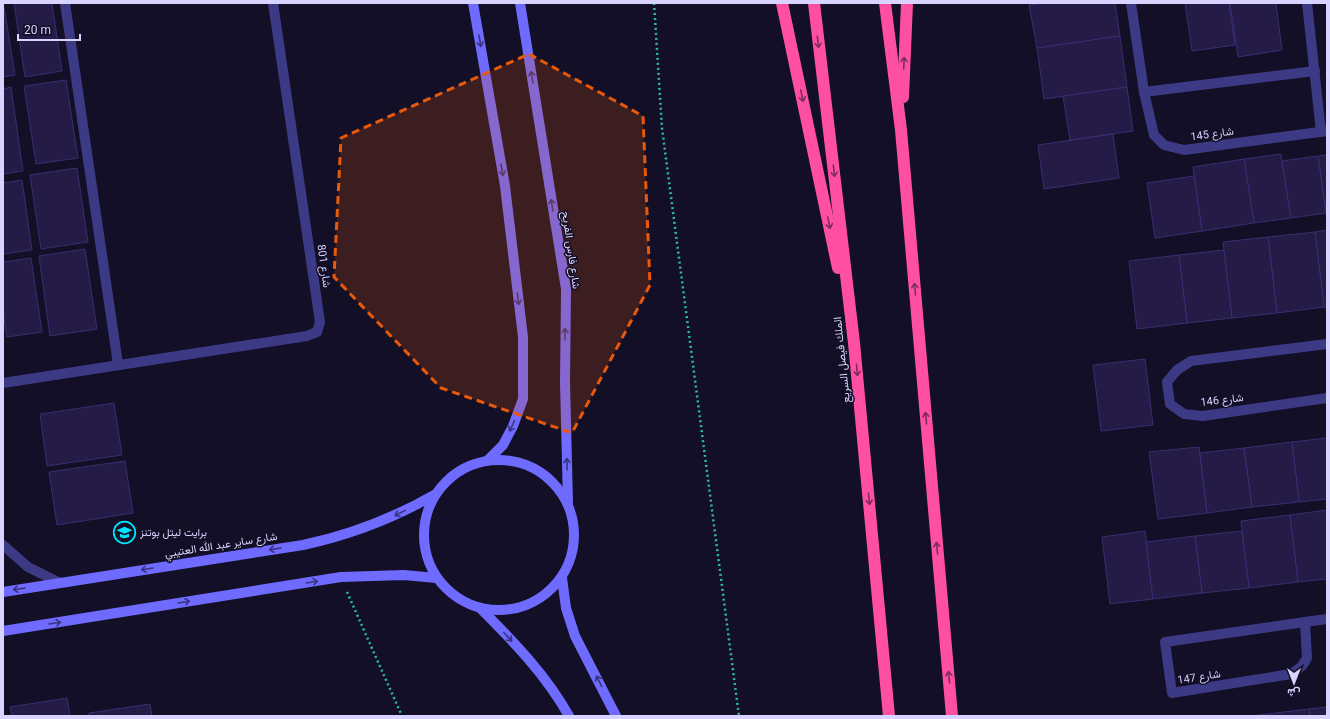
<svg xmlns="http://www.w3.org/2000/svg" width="1330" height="719" viewBox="0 0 1330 719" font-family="Roboto,Vazirmatn,sans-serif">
<rect width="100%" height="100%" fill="#130f26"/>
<g fill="#241b47" stroke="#3b2d73">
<path d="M14,3H52L62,71L25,77Z"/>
<path d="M1044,3H1115L1120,36L1037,48L1029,5Z"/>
<path d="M1185,3H1229L1235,45L1192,51Z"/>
<path d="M1230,3H1276L1282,50L1238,57Z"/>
<path d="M3,7H4L15,75L3,77Z"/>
<path d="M1120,36L1127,87L1044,99L1037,48Z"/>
<path d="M66,80L78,158L36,164L24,86Z"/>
<path d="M11,87L23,171L3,174V89Z"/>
<path d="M1127,87L1133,131L1070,140L1063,96Z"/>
<path d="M1113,134L1119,178L1044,189L1038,145Z"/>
<path d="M1281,154L1291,218L1254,223L1244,159Z"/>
<path d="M1327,155V213H1326L1318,156Z"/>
<path d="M1318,156L1326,213L1291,218L1282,161Z"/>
<path d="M1244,159L1254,223L1202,231L1193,167Z"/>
<path d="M77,168L88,242L41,249L30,175Z"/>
<path d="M1194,176L1202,231L1155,238L1147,183Z"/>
<path d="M22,180L32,250L3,254V183Z"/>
<path d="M1327,230V307H1324L1315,232Z"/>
<path d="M1315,232L1324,307L1277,313L1268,237Z"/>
<path d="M1268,237L1277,313L1232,318L1223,242Z"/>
<path d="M85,249L97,329L50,336L39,256Z"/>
<path d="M1224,250L1232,318L1187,323L1179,255Z"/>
<path d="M1179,255L1187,323L1137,329L1129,261Z"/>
<path d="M31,258L42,332L7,337L3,312V262Z"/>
<path d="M1145,359L1153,425L1101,431L1093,365Z"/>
<path d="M114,403L122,455L47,466L40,414Z"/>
<path d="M1327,438V499L1299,502L1292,442Z"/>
<path d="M1292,442L1299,502L1252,507L1244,448Z"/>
<path d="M1199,447L1207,513L1158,519L1149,452Z"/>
<path d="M1244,448L1252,507L1207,513L1200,453Z"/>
<path d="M125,461L133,513L57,525L49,472Z"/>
<path d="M1327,510V579L1298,582L1290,515Z"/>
<path d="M1290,515L1298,582L1249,588L1241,521Z"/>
<path d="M1145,531L1153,599L1110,604L1102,537Z"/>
<path d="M1242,531L1249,588L1202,593L1195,536Z"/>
<path d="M1195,536L1202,593L1153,599L1146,542Z"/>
<path d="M67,698L70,716H12L10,707Z"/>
<path d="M150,704L152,716H89V713Z"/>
<path d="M1327,707V716H1310L1309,709Z"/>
<path d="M1309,709L1310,716H1267V714Z"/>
<path d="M1267,714V716H1250Z"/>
</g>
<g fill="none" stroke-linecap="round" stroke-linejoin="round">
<g stroke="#2fb8b0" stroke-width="2.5" stroke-dasharray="2 3" stroke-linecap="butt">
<path d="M654,3L662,128L739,716"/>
<path d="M347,592L402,716"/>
</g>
<g stroke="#3d3a85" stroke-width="10">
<path d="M65,3L118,364"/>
<path d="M1131,3L1144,92L1154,135L1164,145L1184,150L1327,131"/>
<path d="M1307,3L1321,132"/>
<path d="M1144,92L1315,71"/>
<path d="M1327,344L1191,361L1177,370L1167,382L1170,404L1184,414L1203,416L1327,398"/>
<path d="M3,383L307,336L317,332L320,322L273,3"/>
<path d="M3,545L28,567L60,583"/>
<path d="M1305,622L1307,658L1302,666L1291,674L1172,693L1165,642L1305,622L1327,619"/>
</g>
<g stroke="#6f6bff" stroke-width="10">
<path d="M473,3L505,186L523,337V399L513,426L503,445L488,460"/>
<path d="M520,3L566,289L565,383L568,503"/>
<circle cx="499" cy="535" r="75"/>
<path d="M562,578L566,608L575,636L616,716"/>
<path d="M3,592L303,545C350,535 392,519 434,495"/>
<path d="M481,609C514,642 546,675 569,716"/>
<path d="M3,631L341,577L404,575L436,578"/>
</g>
<g stroke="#ff4fa3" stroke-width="12">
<path d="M782,3L838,268"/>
<path d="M814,3L854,343L889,716"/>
<path d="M885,3L901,130L952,716"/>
<path d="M903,97L907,3"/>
</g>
</g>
<defs><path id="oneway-shaft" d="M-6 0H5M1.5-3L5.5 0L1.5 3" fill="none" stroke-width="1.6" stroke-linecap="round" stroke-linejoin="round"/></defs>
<g stroke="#38347d">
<use href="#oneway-shaft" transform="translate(480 41) rotate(80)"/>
<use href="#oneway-shaft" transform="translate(532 77) rotate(-99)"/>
<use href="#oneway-shaft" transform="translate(502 170) rotate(80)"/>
<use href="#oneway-shaft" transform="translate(552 205) rotate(-99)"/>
<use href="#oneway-shaft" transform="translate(518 299) rotate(83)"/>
<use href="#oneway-shaft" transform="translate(565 334) rotate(-90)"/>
<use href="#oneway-shaft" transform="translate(512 426) rotate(115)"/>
<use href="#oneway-shaft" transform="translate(567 464) rotate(-91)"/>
<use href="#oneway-shaft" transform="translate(400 513) rotate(154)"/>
<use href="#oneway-shaft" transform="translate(275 549) rotate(171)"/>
<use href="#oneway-shaft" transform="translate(147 569) rotate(171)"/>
<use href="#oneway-shaft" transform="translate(312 582) rotate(-9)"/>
<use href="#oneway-shaft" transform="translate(19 589) rotate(171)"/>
<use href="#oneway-shaft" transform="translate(184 602) rotate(-9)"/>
<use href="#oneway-shaft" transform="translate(55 623) rotate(-9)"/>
<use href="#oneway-shaft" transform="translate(508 637) rotate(47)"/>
<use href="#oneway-shaft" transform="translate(599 681) rotate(-117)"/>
</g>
<g stroke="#7d2c5e">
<use href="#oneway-shaft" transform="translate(818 42) rotate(83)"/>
<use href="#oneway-shaft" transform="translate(904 63) rotate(-87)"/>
<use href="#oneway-shaft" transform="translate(802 96) rotate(78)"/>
<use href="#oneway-shaft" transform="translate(834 171) rotate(83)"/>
<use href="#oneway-shaft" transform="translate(829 223) rotate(78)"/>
<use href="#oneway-shaft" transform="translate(915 289) rotate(-95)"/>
<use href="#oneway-shaft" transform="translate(857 370) rotate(85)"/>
<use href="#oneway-shaft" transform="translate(926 418) rotate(-95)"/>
<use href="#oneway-shaft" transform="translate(869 499) rotate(85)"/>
<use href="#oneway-shaft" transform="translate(937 548) rotate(-95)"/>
<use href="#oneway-shaft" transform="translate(949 677) rotate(-95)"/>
</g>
<path fill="#e8590c" fill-opacity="0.2" stroke="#e8590c" stroke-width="3" stroke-dasharray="8 5" stroke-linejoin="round" d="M529,54L643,116L650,285L572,433L441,388L334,277L341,138Z"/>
<defs>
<symbol id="school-ring" viewBox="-11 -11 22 22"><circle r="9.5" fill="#130f26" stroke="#00e5ff" stroke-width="1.5"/><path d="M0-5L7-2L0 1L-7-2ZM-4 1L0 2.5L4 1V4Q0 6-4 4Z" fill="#00e5ff"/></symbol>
</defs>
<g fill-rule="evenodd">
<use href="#school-ring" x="112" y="520" width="25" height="25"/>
</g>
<g text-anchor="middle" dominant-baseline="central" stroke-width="3" stroke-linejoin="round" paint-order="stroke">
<g font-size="11" fill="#d9d4ff" stroke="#130f26">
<text transform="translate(1212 134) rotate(-8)">شارع 145</text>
<text transform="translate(571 250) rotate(82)">شارع فارس الفريح</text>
<text transform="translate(324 266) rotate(82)">شارع 801</text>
<text transform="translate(842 360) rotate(-96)">الملك فيصل السريع</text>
<text transform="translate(1222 400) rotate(-7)">شارع 146</text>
<text transform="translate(221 545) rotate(-9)">شارع ساير عبد الله العتيبي</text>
<text transform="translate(1199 677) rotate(-9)">شارع 147</text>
</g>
<g font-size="11" fill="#d9d4ff" stroke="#130f26" text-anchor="start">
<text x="140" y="532">برايت ليتل بوتنز</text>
</g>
</g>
<rect width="1330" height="719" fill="none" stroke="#d9d4ff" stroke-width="8"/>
<g transform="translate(1294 683) rotate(180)" stroke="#130f26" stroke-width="3" paint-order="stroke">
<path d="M0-3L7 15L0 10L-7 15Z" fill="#d9d4ff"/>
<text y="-6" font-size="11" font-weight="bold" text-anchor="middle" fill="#d9d4ff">ش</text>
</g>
<path d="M18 34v6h62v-6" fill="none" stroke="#d9d4ff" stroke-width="2"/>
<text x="24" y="34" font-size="12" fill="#d9d4ff" stroke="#130f26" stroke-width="3" paint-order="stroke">20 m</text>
</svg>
